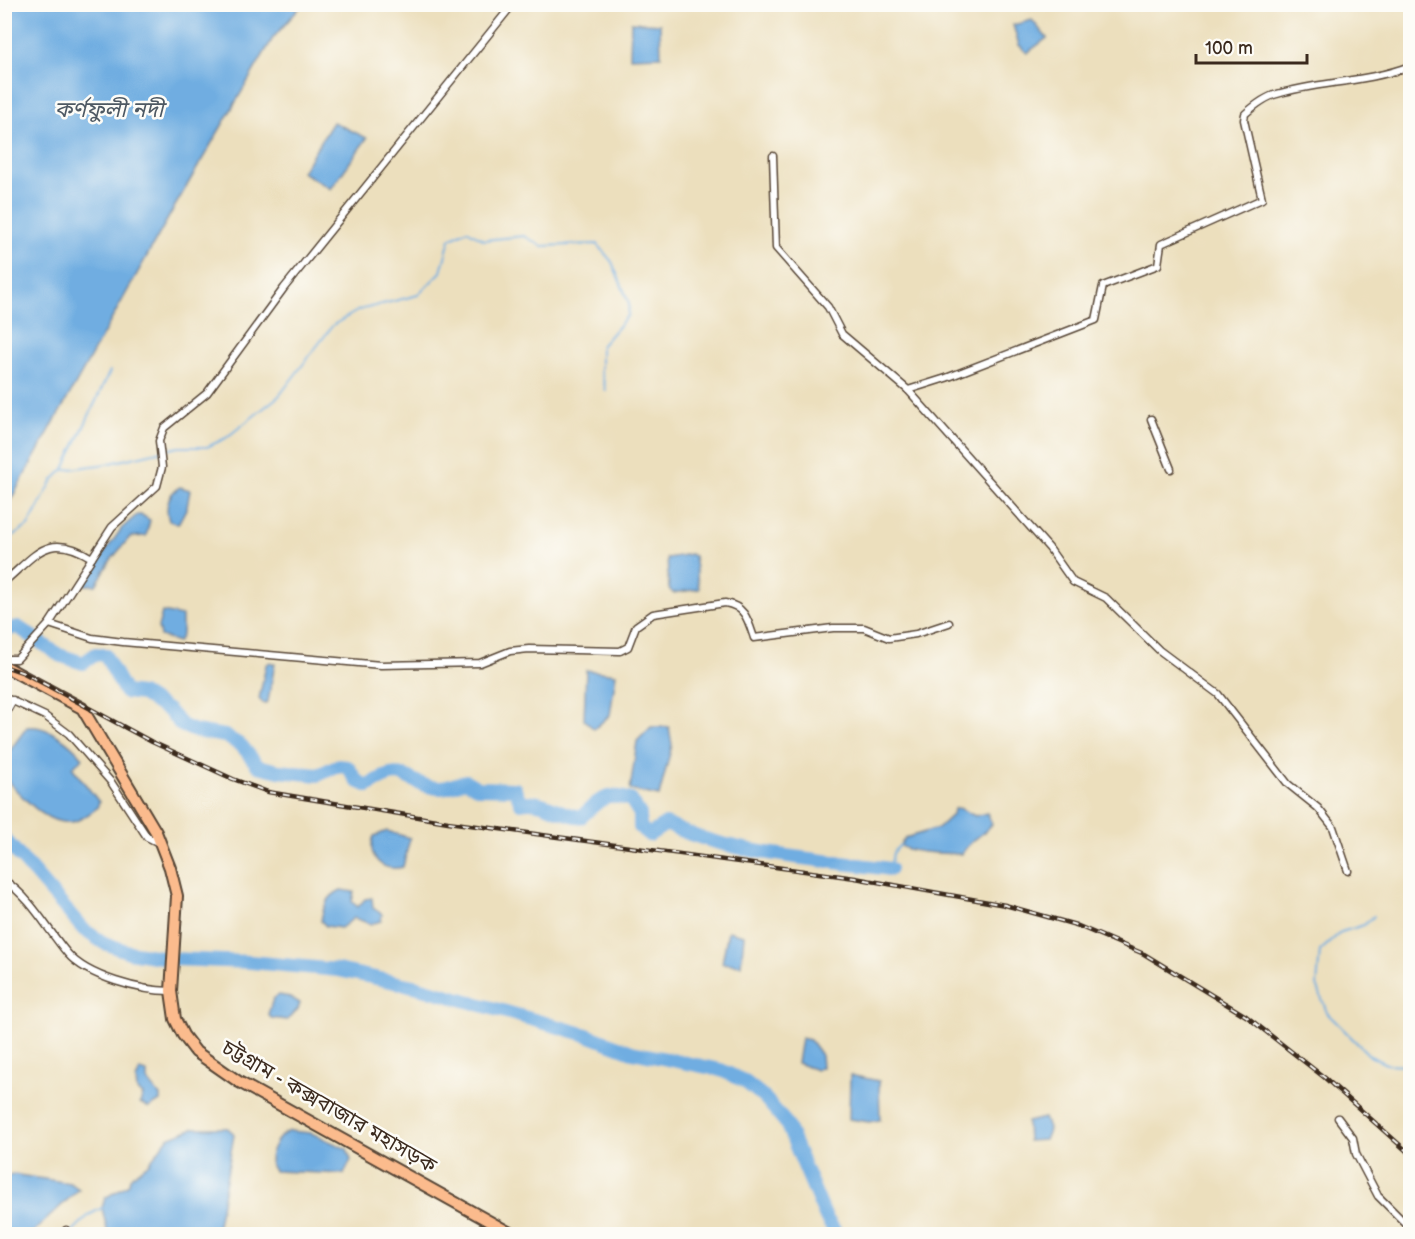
<svg xmlns="http://www.w3.org/2000/svg" width="1415" height="1239" viewBox="0 0 1415 1239" font-family="'Balsamiq Sans','Noto Sans Bengali',sans-serif">
<rect width="100%" height="100%" fill="#fdfcf7"/>
<filter id="ink" filterUnits="userSpaceOnUse"><feTurbulence type="fractalNoise" baseFrequency=".0167" numOctaves="2"/><feDisplacementMap in="SourceGraphic" scale="12" xChannelSelector="R" yChannelSelector="G"/><feConvolveMatrix kernelMatrix="1 2 1 2 8 2 1 2 1" color-interpolation-filters="sRGB"/></filter>
<filter id="wash" filterUnits="userSpaceOnUse"><feTurbulence type="fractalNoise" baseFrequency=".008" numOctaves="4" result="noise"/><feDisplacementMap in="SourceGraphic" scale="24" xChannelSelector="R" yChannelSelector="G"/><feGaussianBlur stdDeviation="1.35" result="paint"/><feColorMatrix in="noise" values="0 0 0 0 0 0 0 0 0 0 0 0 0 0 0 0 0 1.4 0 .05"/><feComposite in="paint" operator="in"/></filter>
<g filter="url(#wash)">
<rect width="100%" height="100%" fill="#ecdfbd"/>
<g fill="#6fade1" stroke="#556c80" stroke-width="1.5">
<path d="M5,4L302,5L273,38L171,213L5,510Z"/>
<path d="M1032,20L1047,38L1027,53L1019,45L1013,25Z"/>
<path d="M631,22L660,24L661,56L630,57Z"/>
<path d="M333,122L367,138L331,189L302,172Z"/>
<path d="M180,487L190,490L187,507L178,524L169,521C165,508 167,494 180,487Z"/>
<path d="M137,515H142L150,520L146,536L130,537L110,561L96,585H85V580L122,528Z"/>
<path d="M690,554L694,556L699,589L673,593L669,589L667,558Z"/>
<path d="M162,612L182,616V635L178,642L160,636L158,627Z"/>
<path d="M270,662L275,664L268,701L264,704L259,699L266,665Z"/>
<path d="M586,670L616,674L610,715L594,729L584,720Z"/>
<path d="M27,727C47,724 71,743 83,758L72,767L99,802L97,808C90,813 80,821 72,822C45,826 22,795 5,779V757Z"/>
<path d="M651,727H669L672,745L659,796L630,790L637,741Z"/>
<path d="M959,808L975,816L987,813L992,824C983,836 970,839 962,854C948,853 910,854 900,845L905,838L938,828L953,814L954,809Z"/>
<path d="M387,831L410,838L403,867C382,873 366,856 374,836Z"/>
<path d="M341,890L354,892L352,902L358,907L365,899L372,898L373,908L382,914L381,921L371,924L354,918L341,928L326,926L321,921C323,906 328,896 341,890Z"/>
<path d="M728,931L744,935L741,965L722,963Z"/>
<path d="M279,995L290,997L300,1003L298,1009L287,1020L271,1018L268,1014L273,999Z"/>
<path d="M801,1038L810,1040L821,1055L822,1067L816,1070L797,1063Z"/>
<path d="M140,1070L147,1072V1080L160,1096V1101L149,1108L140,1103L143,1095L137,1090L136,1080Z"/>
<path d="M850,1075L879,1081L880,1120L869,1122L849,1119Z"/>
<path d="M1044,1118L1049,1130L1045,1140L1028,1141L1027,1122Z"/>
<path d="M194,1128H228L234,1135L218,1225L213,1234H108L102,1208L105,1198L129,1184L130,1178L149,1163L168,1138Z"/>
<path d="M290,1131L311,1133L347,1149L351,1160L344,1174L274,1171C264,1159 276,1135 290,1131Z"/>
<path d="M12,1174L70,1183L79,1189L32,1233L5,1234V1177Z"/>
</g>
<g fill="none" stroke-linecap="round" stroke-linejoin="round">
<g stroke="#6fade1" stroke-width="2">
<path d="M64,469L110,371"/>
<path d="M4,542L28,526L53,480L63,470L106,464L179,447H207L226,438L279,396L333,325L359,310L418,295L441,272L450,239L467,230L484,240L524,236L542,246L597,244L612,262L629,303L628,315L601,346V371L606,391"/>
<path d="M890,869L893,853L900,845"/>
<path d="M1374,916L1364,925L1341,932L1320,951L1317,985L1327,1013L1370,1056L1386,1064L1410,1065"/>
<path d="M70,1234L89,1215L102,1208"/>
</g>
<g stroke="#6fade1" stroke-width="14">
<path d="M4,630L18,627L59,655L83,663L96,654L105,655L125,692L142,694L169,711L181,725L195,731L225,736L242,746L258,766L279,771L318,775L337,766L348,767L357,781L368,786C408,760 403,785 438,788C447,789 457,783 466,781L478,788L515,789L521,803C544,798 559,815 581,817C600,800 605,791 631,800L640,814V827L649,835L666,824C729,855 820,859 890,869"/>
<path d="M4,838L84,930L104,943L129,952L173,959L250,962L338,970L418,987L587,1035L632,1052L721,1070L744,1081L764,1097L786,1123L826,1218L837,1234"/>
</g>
</g>
</g>
<g filter="url(#ink)">
<g fill="none" stroke-linecap="round" stroke-linejoin="round">
<defs>
<g id="street">
<path d="M773,156L776,248L828,307L842,334L908,390L1049,548L1073,582L1106,598L1159,650L1218,694L1288,784L1318,808L1333,827L1348,871"/>
<path d="M908,390L946,378L1096,320L1103,286L1158,265L1161,244L1262,199L1244,120L1245,114C1254,106 1265,97 1277,94C1321,81 1365,83 1410,66"/>
<path d="M1151,419L1171,469"/>
<path d="M4,582C37,554 48,531 92,558"/>
<path d="M49,624L112,527L157,486L162,467L159,441L164,428L207,393L284,288L513,4"/>
<path d="M4,659H17L49,624L92,638L123,642L381,665L480,663L510,651L529,649L620,651L628,647L636,626L653,614L725,603C745,606 748,620 754,638L833,628H864L889,638L916,634L949,623"/>
<path d="M4,697L45,716L69,734L111,782L147,837L159,843"/>
<path d="M4,716L13,700"/>
<path d="M4,880C33,900 46,928 68,954C88,977 141,991 171,991"/>
<path d="M1338,1118L1353,1138L1356,1154L1378,1196L1410,1228"/>
<path d="M66,1230L68,1234"/>
</g>
<path id="highway" d="M4,666L82,708L156,832L170,868L177,896L171,991L175,1019L183,1035L196,1052L239,1082L512,1234"/>
</defs>
<use href="#street" stroke="#564536" stroke-width="9"/>
<use href="#highway" stroke="#564536" stroke-width="14"/>
<use href="#street" stroke="#fff" stroke-width="6"/>
<use href="#highway" stroke="#fbbb8d" stroke-width="10"/>
<defs>
<path id="rail" d="M4,666L24,673L152,742L233,779L268,792L448,822L855,878L1005,905L1076,925L1144,954L1246,1016L1325,1078L1410,1154"/>
</defs>
<use href="#rail" stroke="#3b2a1e" stroke-width="4.5"/>
<use href="#rail" stroke="#fdfcf7" stroke-width="2" stroke-dasharray="7" stroke-linecap="butt"/>
</g>
</g>
<g text-anchor="middle" dominant-baseline="central" stroke-width="5" stroke-linejoin="round" paint-order="stroke">
<g font-size="21" fill="#3b2a1e" stroke="#fdfcf7">
<text transform="translate(329 1107) rotate(30)">চট্টগ্রাম - কক্সবাজার মহাসড়ক</text>
</g>
<g font-size="22" font-style="italic" fill="#4d5862" stroke="#fdfcf7">
<text x="109" y="110">কর্ণফুলী নদী</text>
</g>
</g>
<rect width="1415" height="1239" fill="none" stroke="#fdfcf7" stroke-width="24"/>
<path d="M1196 54v9h111v-9" fill="none" stroke="#3b2a1e" stroke-width="3"/>
<text x="1205" y="54" font-size="18" fill="#3b2a1e" stroke="#fdfcf7" stroke-width="4.5" paint-order="stroke">100 m</text>
</svg>
